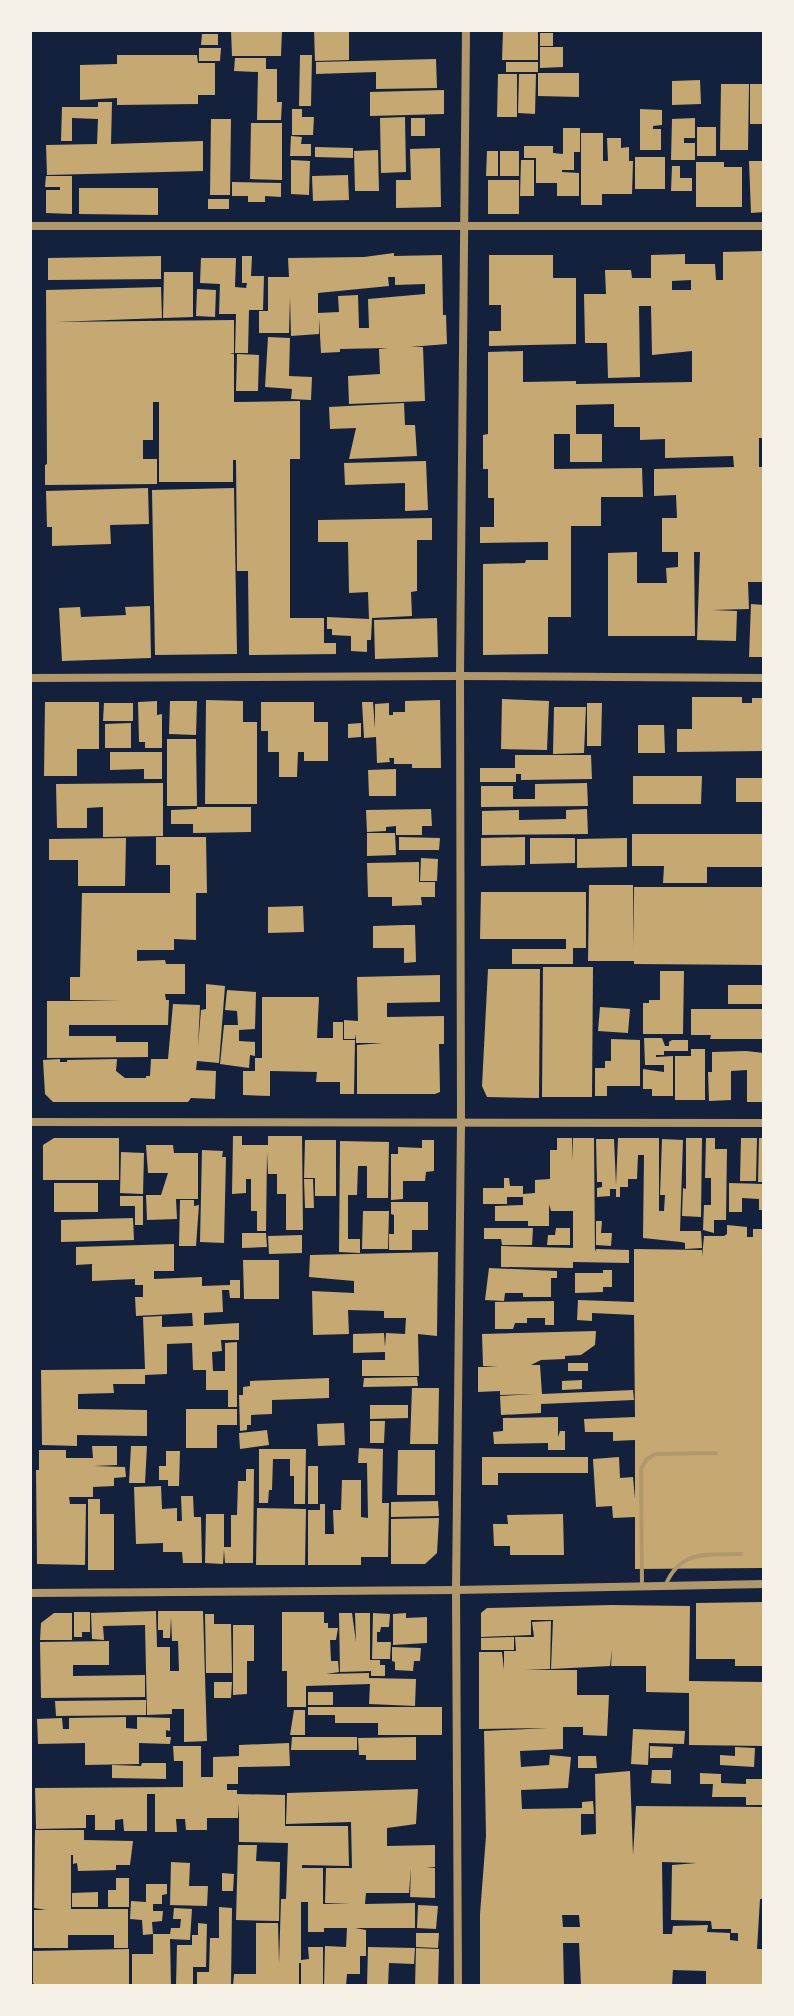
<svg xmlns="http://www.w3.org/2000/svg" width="794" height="2016" viewBox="0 0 794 2016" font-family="'DejaVu Sans',sans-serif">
<rect width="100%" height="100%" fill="#14213d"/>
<g fill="#c6a872" fill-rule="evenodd">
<path d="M231,30H282L281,56H232Z"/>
<path d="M314,30H349V60L315,61Z"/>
<path d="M503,31H538V60H502Z"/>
<rect x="540" y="33" width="13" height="13"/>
<path d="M202,34H218V45H201Z"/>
<path d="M540,47H563V67L540,68Z"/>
<path d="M199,48H221L220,61H199Z"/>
<path d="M117,55H197L198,63H215V95H198V104L117,105V98L80,100V65L117,64Z"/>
<path d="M300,55H312L311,106H299Z"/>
<path d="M235,58H266V69H277V102H282L281,120H257L258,72L234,71Z"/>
<path d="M436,59L437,88L376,89V72L316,74V62Z"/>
<rect x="506" y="62" width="32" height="10"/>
<path d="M538,73H579V97L538,96Z"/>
<path d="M498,74H517V117H497Z"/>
<path d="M519,74H536L535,114L518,113Z"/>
<path d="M700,80L701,104L672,105V81Z"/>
<path d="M721,84H749L748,150H720Z"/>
<rect x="750" y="84" width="14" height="40"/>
<path d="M444,90V114L370,116V92Z"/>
<path d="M98,102H112L111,144L203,141V171L47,175L46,145L97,144L98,119L72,118V141H61L62,107H98Z"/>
<path d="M292,109H302V117H314L313,135H292Z"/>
<path d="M640,109L662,110V125L653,126V129H661V150H640Z"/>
<path d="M405,117L406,172L381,173L380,118Z"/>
<rect x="411" y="118" width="14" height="18"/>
<path d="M695,118V138H684V143H695V160H671L672,119Z"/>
<path d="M211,119H231L230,195H210Z"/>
<path d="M251,123H282V180L250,179Z"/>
<rect x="697" y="127" width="19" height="29"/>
<path d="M563,128H580V152H574V170H562V172L579,173V196H557V183H536V158H524V146H553V153L563,154Z"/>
<path d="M581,133H603V161H608L607,138H621V148L629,147V161H633L632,194H602V205H581Z"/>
<path d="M291,136L302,137L301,144H311V156H290Z"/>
<path d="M315,147L353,148V158L315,157Z"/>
<path d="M440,148L441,207L396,208V180H411L410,149Z"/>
<path d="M378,150L379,191H355L354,151Z"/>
<path d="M487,151H498V176H486Z"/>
<rect x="500" y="151" width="19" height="25"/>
<rect x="635" y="157" width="30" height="32"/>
<path d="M291,160L310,161L309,195L291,194Z"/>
<path d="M521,160H534V196H520Z"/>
<path d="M749,161H764V212L751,213Z"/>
<path d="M696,162H724V167H742V207H696Z"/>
<path d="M672,166H680V178H692V191H671Z"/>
<path d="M348,175L349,200L313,201L312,176Z"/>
<path d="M46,176H72V214L46,213V190H60V187H45Z"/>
<rect x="488" y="180" width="31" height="34"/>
<path d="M232,182L281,183V197L265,196V202H248V196H232Z"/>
<path d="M79,188H158V215L79,214Z"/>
<rect x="208" y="199" width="21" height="10"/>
<path d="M764,251V438H759V467H764V582H748L749,609L712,610L737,611L736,641L697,640L700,552H694L695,636H608V553L637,552V583H667L666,568L678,567V552H662V518H677L676,495L654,496V469L734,467L733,456L665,458V439L640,440V427H614V404L576,405V434H602V462H570V434H554V469L642,468L643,497H601V526H571V617H548V654L483,655V564L525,563L526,560H548V542L480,543V527H494V498H488V469H483V435L488,434V352L523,351V382L576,381V384L692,382V351L652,355L651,306H639L640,377L608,378L607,343H585L584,294H606L605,270H631L632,278H651V255L685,254V264H715L716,280H723V252ZM691,280V290H672V281Z"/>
<path d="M394,253V256L442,255L443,315H446L447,344L410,347H423L425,401L349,404L348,376L380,374L379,349L388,348L340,349V352L321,353L319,318V334L291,336L290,297L289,333H259V311H268V277H289L288,258L364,257ZM388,277H395V285L425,284V294L368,299L369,328H359L358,295L338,296L339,312L318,313V293L389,286Z"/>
<path d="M489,255H553V278H576V344L489,346V331H501V305H489Z"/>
<path d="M161,256V279L48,280V258Z"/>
<path d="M242,256H252L251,276H264L263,310H249L248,353H235L236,314H219L220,284L200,283L201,258H236L235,287L246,288L247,283H242Z"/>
<path d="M164,272H193V317L163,318Z"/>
<path d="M161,287L162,318L56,322L234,320V353L230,354H234V402L300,401V459H290V618H324V643H336V654L249,655L248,571H237L236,460H233V482H159V402H153V440H143V459H157V484L45,485V465L47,464L46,290Z"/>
<path d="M197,289L216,290L215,317L196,316Z"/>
<path d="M268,337L290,338L289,376L312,377L311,400L291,399L292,389L265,387Z"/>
<path d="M237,354L259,355L258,391H236Z"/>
<path d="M404,403L405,425H415L417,456L349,459L356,428L330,429L329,407Z"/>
<path d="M426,461L428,510L405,511V483L345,485L344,463Z"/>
<path d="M148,488L149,524L110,525L111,544L52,546V527H47L46,491Z"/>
<path d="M234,488L237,654L155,655L152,490Z"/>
<path d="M432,518V540H417V591L411,592L412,616L372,618L371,640H367V652L351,651V636L332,635V629H327V617L369,619L368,592L349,593L348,542H318V520Z"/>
<path d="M751,604L764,605V657H749Z"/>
<path d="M150,606L151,658L62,661L59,608L80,607L81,617L126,615L125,607Z"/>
<path d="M437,618L438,657L375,659L374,620Z"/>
<path d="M692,697H742V703H752V698H764V751L677,752V729H692Z"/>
<path d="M502,699L549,701L547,750L501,749Z"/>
<path d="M206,700L243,701V722H257V804H205Z"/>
<path d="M440,700L441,768H412V764H394V758H389L390,762L377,763L376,737L364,738L362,702H373L375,729V704L389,703V715H393V712H405V701Z"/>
<path d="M157,701V715L162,714V748H145V742H139L138,702Z"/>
<path d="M170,701H197L196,735L169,734Z"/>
<path d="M45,702H99V749H77V776H44Z"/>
<path d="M261,702H314V722H328V761H304V752H298L297,777H279V752H268V731H261Z"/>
<path d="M104,703H133V721H103Z"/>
<path d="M587,703H602L601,746H587Z"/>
<path d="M554,707H586L584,753L553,754Z"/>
<path d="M131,723V748H105V724Z"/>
<path d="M361,723V737L348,738V724Z"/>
<path d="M638,725H664L665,753H638Z"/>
<path d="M167,739H196L197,806H167Z"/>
<path d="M110,752H162V779H144V769L110,770Z"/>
<path d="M515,755H591L592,779L521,780V774H516V782H480V768H515Z"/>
<path d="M396,769V796H369L368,770Z"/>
<path d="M633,776H702L701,804H633Z"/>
<rect x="736" y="778" width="28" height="24"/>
<path d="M163,783V836L103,837V807L87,808V828H57L56,784Z"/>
<path d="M587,783L588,806L481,807V786H513V799H535V784Z"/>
<path d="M197,807H251V832L193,833V824H171V810L197,809Z"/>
<path d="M431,809L432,826H422V835H396V826L386,827V831L367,832L366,810Z"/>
<path d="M587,809L588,834L482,835V811L519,810V820L566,819V810Z"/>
<path d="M367,833H395L396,855L367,856Z"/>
<path d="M632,834H764V867H707V883H663L664,866H632Z"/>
<path d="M156,837H206L207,893H196V940L174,939V950H137V961L165,960L166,964H185V994H165L166,1000H169L168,1025H69V1036H116V1042H148V1057L47,1058V1001H121L70,1000V977H80L82,893H170V865H156Z"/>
<path d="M399,837L440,838L439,850H399Z"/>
<path d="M525,837V865L481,866V838Z"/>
<path d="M126,838L125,886H78V860H49V839Z"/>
<path d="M530,838H575V863L530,864Z"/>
<path d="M627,838V867L577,868V839Z"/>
<path d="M421,858L438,859L437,881H420Z"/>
<path d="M419,862V882H435V897H421L422,905L392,906V897H368L367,863Z"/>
<path d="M589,885H633V949L634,887H764V965L634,964V961H588Z"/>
<path d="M481,892H586V948H573V964H512V949H566V939H480Z"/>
<path d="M303,906L304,932L268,933V907Z"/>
<path d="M404,925H415L416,962L404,963V948H373V926Z"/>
<path d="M543,967H593L592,1097H542Z"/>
<path d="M488,969H540L539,1098L487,1097L482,1086Z"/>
<path d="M660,971H684L683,1034H643V1003H649V1000H660Z"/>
<path d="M440,975V1002L387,1003V1017L444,1016V1044H439L440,1092L435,1094H357V1045L383,1043H356V1034L355,1039H344V1020L358,1021L357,977Z"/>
<path d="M206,984L225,986L219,1063L197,1061L196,1070L216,1071L215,1099L191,1098L188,1102H53L45,1094L43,1060L60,1059V1062H67V1060L117,1059L116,1071L125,1078H146V1076H150L151,1059H168L173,1004L200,1005L198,1047L201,1010L206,1009Z"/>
<rect x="728" y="985" width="36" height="19"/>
<path d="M227,990L256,992L255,1029L239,1030V1041L255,1042V1056L250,1055L249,1068L220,1064L224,1025H238L237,1011L225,1010Z"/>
<path d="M262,997H319L317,1038H333V1022H343V1040H355L354,1094H340V1082H316L317,1072L270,1071V1096L243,1095V1071H255V1058H262Z"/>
<path d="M600,1007L630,1009L628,1033L598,1031Z"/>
<path d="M691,1009H764V1039H710L711,1035H691Z"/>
<path d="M644,1038H662L665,1046H669V1042L672,1040H688V1051H664V1055H656V1057L673,1056V1096H652V1089H643V1069L664,1072V1065H645Z"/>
<path d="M611,1039L640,1040V1086H607V1096H595V1068H605V1061H611Z"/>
<path d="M691,1049H705V1100H675V1056H691Z"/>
<path d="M746,1051L764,1053V1102H747V1070L731,1071V1100L709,1101L708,1072H712V1052Z"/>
<path d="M233,1136H242V1145H268V1136H302L303,1230H286V1194H277V1174H268L267,1152L266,1231H257V1211H251V1179H246V1193L232,1194Z"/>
<path d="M54,1138H119V1180H43V1145Z"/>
<path d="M557,1138H572L573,1161V1138H594L595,1252L596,1249L629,1250V1263L573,1262V1268L501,1267V1246L573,1248V1211H551L549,1204V1226H528V1221H495V1206L523,1205V1197H507V1204H483V1188H504V1178H509L510,1186H523V1194L535,1193V1180L550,1179V1150H557Z"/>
<path d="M618,1138H659V1211H664L665,1195H660L662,1139L683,1140L680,1231H701L702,1248L685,1249V1243L681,1242L643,1238L644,1155H638L637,1179H628V1187H620V1197H616V1189H610V1196L597,1197V1188L602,1187V1182H597L596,1139H614L616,1185Z"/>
<path d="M686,1138H702L701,1217L682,1216L683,1188L686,1189Z"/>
<path d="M706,1138H715V1149H727L726,1220H714V1233L703,1230L704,1205H711V1178H705Z"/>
<path d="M741,1138H757L756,1181H740Z"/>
<path d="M759,1138H764V1182H758Z"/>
<path d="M305,1140H336V1196H315V1178H304Z"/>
<path d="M422,1140H434V1171L426,1172L425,1181H403V1199L391,1200V1154H398V1147L422,1148Z"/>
<path d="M340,1141L389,1142L388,1198H367V1166H358L357,1195H348V1239H360V1253L339,1252Z"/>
<path d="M146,1145H173L174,1153H198V1199H176L177,1219L147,1220L146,1195H161L168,1173H148Z"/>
<path d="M202,1150L223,1151L222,1157H226L224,1243L200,1242Z"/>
<path d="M121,1152L144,1153L143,1194L120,1193Z"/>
<path d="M304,1179H313L314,1208H305Z"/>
<rect x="54" y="1183" width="44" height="29"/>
<path d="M729,1183L764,1184V1210H759V1199L742,1198V1212H729Z"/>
<path d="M120,1196H143V1225H135V1206H120Z"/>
<path d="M180,1200H194V1206L199,1205L196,1246H179Z"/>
<path d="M391,1202H428V1230H412V1250H389V1234H394V1215L391,1214Z"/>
<path d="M363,1211H389L388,1249H362Z"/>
<path d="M133,1218L134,1240L61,1242V1220Z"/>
<path d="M596,1221H602L601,1233H612L611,1246L596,1245Z"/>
<path d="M727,1225L747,1227V1237H753V1229H764V1568L635,1569V1517L613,1518L612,1506L596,1507L593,1459L619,1457L620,1478L633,1477L635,1499V1440L613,1441V1432H585L584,1419L635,1417L634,1315L592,1313V1321L577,1320L578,1300L634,1302V1249L702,1250V1257L704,1236H724L727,1234Z"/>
<path d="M484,1228H533L532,1245H502L501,1239H484Z"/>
<path d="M556,1228H570V1245H547L548,1235H555Z"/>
<path d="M242,1233H266L267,1247L242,1248Z"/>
<path d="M302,1235V1253L269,1254L268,1236Z"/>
<path d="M174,1244V1271H154V1279L202,1277V1286L230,1285V1280H240V1298H230L229,1290H222L223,1312L204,1313V1325L239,1323V1340H221L222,1351L212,1352L213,1371H225V1343L237,1342V1407H228V1390H206V1370H193L192,1343L167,1344V1374L145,1375V1384H113L114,1393L78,1394V1409L147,1410V1436L77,1435V1446L42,1445L41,1370L145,1369L143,1317L162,1316V1327L193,1326L192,1313L136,1316L135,1297H143V1285H135V1279L92,1281V1264L76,1265V1247Z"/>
<path d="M438,1252L437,1336L418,1334L419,1376H362V1360H385V1352L353,1353V1334L384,1333L385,1347L386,1333L405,1334L406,1318H384V1311L348,1310L349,1334L313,1335L312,1291L354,1293V1281L309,1277L310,1255Z"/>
<path d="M243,1260H279V1299H244Z"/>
<path d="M489,1268L557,1271V1278H551V1297H523V1293H505L504,1301L485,1300Z"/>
<path d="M603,1270H612V1287H603V1292L575,1293V1273H603Z"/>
<path d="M554,1301V1325H545V1318H527V1323H515L513,1329H495V1302Z"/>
<path d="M596,1331L595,1345L581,1355L565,1356V1359L541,1360L531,1365H540L542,1394L633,1390L634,1400L541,1404V1413L501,1415L500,1396L536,1394L500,1395V1391L478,1392V1367H498L483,1366L482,1334Z"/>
<rect x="568" y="1363" width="20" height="8"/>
<path d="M417,1377L418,1386L363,1387L364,1378Z"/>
<path d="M329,1378V1398L272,1400V1414L251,1415V1425H247V1430L240,1431L239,1395H243V1387L250,1386V1381Z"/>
<path d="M582,1380V1389L562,1390V1381Z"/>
<path d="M412,1388H439L438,1444H410Z"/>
<path d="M370,1405H408V1418L370,1419Z"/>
<path d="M186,1409H237V1425H217V1448H186Z"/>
<path d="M558,1417V1437L560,1431H565V1450H548V1443L494,1444L493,1432L503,1431V1418Z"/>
<path d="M370,1421H385L384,1443H370Z"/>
<path d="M344,1423L345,1445L318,1446L317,1424Z"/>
<path d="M267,1430L269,1445L240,1449L239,1433Z"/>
<path d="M92,1446H117V1465L93,1466L125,1467L126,1477L114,1478V1486L93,1487V1497H69L70,1504H86L85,1565L37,1564L36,1470H39V1450H66V1458H93Z"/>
<path d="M131,1446H147L145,1483H129Z"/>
<path d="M359,1448L383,1449L382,1503H389L388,1557H361V1565H308V1510H320V1504H325V1534H334L333,1510H341L342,1480H361V1517L368,1518L367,1463H358Z"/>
<path d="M259,1449H306L305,1504H294V1476H290V1459H273L272,1490H269L268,1503H259Z"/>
<path d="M398,1450H435V1495H397Z"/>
<path d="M166,1451H180L179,1486H168V1480H159V1466H166Z"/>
<path d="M482,1457H588V1473H498V1485H482Z"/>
<rect x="308" y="1466" width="10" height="38"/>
<path d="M246,1469H254L253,1563H225L224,1550L223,1564L205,1563L206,1514H224V1547H231V1515H237L238,1481H246Z"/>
<path d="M161,1486L162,1509L177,1508V1521H182L181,1496H193L194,1517H201L202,1563H183L182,1552H163V1543L136,1544L134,1487Z"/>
<path d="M88,1499H100V1514H114V1570H88Z"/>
<path d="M438,1501L439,1516L391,1517V1502Z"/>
<path d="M257,1508L306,1509L305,1565H256Z"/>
<path d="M563,1514L564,1555H510V1546H494L493,1524H508L507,1515Z"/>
<path d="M439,1518L437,1553L425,1564H391V1519Z"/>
<path d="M764,1602V1666H735V1659H696V1603Z"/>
<path d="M611,1605L690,1606L689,1681L764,1682V1746L689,1745V1693L646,1692V1666H611L612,1649L610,1666L551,1669L553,1620H531V1635L481,1637V1613L487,1608Z"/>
<path d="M156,1611L157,1647H170V1671H179L178,1641H172L171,1617L170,1638H163V1630H158V1611H203L207,1741L184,1742V1709H172V1714L147,1715L145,1625L103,1626L104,1640L92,1639L91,1613Z"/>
<path d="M74,1612H90V1632H82V1637H74Z"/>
<path d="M282,1612H324V1623H328V1628H338L336,1640H330L331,1661H338L339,1672L326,1674L369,1673V1678L416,1679L415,1706L369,1704L370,1684L306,1686V1707H287V1671H282Z"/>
<path d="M54,1613H72V1640H40L41,1623Z"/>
<path d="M339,1613H352L356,1642L355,1613H370V1660H380V1665H385V1676H371V1671L340,1672Z"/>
<path d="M373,1613L390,1614L389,1627H381L380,1632H377V1642H391L390,1659H372Z"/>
<path d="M406,1613V1618L427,1617V1643L393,1645V1614Z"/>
<path d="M205,1614H214V1624H231L232,1673H206Z"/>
<path d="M551,1621L550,1669L525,1670H577V1695H609L607,1736L583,1735V1727H563V1749L520,1751L521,1767L549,1765L550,1755L571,1757L568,1788L521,1790L522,1809L582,1808V1802L593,1801L594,1814H581V1835L596,1834L595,1774L630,1771L633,1855L636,1806L764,1807V1899H760L757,1949H764V1985L706,1986V1971L673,1970L672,1986H581L579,1943H563L564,1986H480V1914L486,1836L484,1731L548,1728L479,1729V1652H502L504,1670V1651H516L515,1637H534L532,1622ZM662,1862L697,1863L672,1865L671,1920L711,1921L712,1929H731V1933H738V1941L730,1940V1933L707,1932L708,1925L673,1926L672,1934H663ZM562,1915H579L580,1927H563Z"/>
<path d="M233,1625H254V1661H247V1694L233,1695Z"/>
<path d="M514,1637V1650H481V1638Z"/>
<path d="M109,1641V1665H73V1676L145,1675V1697L41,1698L40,1642Z"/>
<path d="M392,1647L421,1648L420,1661H414L413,1671L395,1670V1662L392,1661Z"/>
<path d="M214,1682H232L231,1698H214Z"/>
<rect x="308" y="1692" width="25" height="13"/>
<path d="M146,1700V1715L56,1716L55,1701Z"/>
<path d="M308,1707H442V1735H378V1723H335V1715H308Z"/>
<path d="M294,1710H305V1735H290Z"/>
<path d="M126,1717V1728L137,1729V1717L170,1718V1731L166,1730V1737H171L170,1744L139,1743V1764L85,1765V1743L38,1744L37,1719L62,1718L63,1729H69V1718Z"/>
<path d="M633,1729L685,1731L684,1744L649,1743L648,1765L631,1764Z"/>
<path d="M292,1737H357V1750H291Z"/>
<path d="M416,1737V1760H366V1755H359L358,1738Z"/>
<path d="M289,1743L290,1766L238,1767V1784H227V1790H237V1794L285,1795V1826H348L349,1866L302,1865V1868H323V1904H350L325,1903L326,1868H352L351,1822L286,1824L287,1793L418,1789L416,1824L387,1828V1846L435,1845V1867L426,1868H435V1898L410,1897L411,1867L409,1893H366L365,1904L415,1903V1928H355L366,1930V1956H360V1974H347L346,1986H324L325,1946L346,1947L347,1928H324V1932H308V1902H301V1960L309,1959L308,1947H323V1986H301V1963H299V1986H233L234,1974H256V1923H278L279,1964L281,1899H286L288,1843L239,1842V1803L238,1818H207V1830H186L185,1819H176L177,1832H155V1794H147V1831H124L123,1819L115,1820V1830H95V1815H86V1828L36,1829L35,1788L183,1787V1761H174L173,1746H201V1777H213V1757L239,1756V1745Z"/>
<path d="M650,1746L673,1747L672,1758H650Z"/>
<path d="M735,1747L755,1748L754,1767L720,1765V1755L735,1756Z"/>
<path d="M578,1756H596L597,1768H578Z"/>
<path d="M142,1763H166V1779L112,1778V1765L141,1766Z"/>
<path d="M652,1770H671V1784L651,1783Z"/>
<path d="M700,1773L721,1774V1783L746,1784V1779H764V1805H746V1797H712L713,1784H700Z"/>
<path d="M35,1830H84V1840L133,1841L130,1865H116V1870L78,1871L77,1863L73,1864V1855H71V1909H128V1948H114V1935H68V1948H34V1910H46L34,1908Z"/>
<path d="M238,1845H257L256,1861L280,1862L279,1921L236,1920Z"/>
<path d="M171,1862L190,1863L189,1886H208L207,1906L170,1905Z"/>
<path d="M222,1873L234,1874L233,1891H222Z"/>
<path d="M116,1878H129V1907H108V1890H116Z"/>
<path d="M146,1884H167V1894L162,1895V1904H153V1911H163L162,1921L152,1922L153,1934L143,1935L142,1920L130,1919L131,1901L146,1902Z"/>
<path d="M98,1892V1907H72V1893Z"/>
<path d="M418,1905L438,1906L436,1929L417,1928Z"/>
<path d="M219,1907L232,1908L231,1986H197V1972H209L210,1938H219Z"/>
<path d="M174,1908L192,1909L190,1940L170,1939L171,1986H132V1954H153V1934H170L171,1928H180L181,1919H173Z"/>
<path d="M198,1923L207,1924L206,1967H193V1986H176L177,1945H192V1935H198Z"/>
<path d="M416,1933H439L438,1948L416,1947Z"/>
<path d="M368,1947L415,1948L414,1964L389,1963L388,1986H367Z"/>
<path d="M416,1948L439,1949L438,1986H415Z"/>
<path d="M129,1949V1986H36L33,1983V1951Z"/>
</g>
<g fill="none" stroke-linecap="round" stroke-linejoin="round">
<g stroke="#b1986c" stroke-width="4">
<path d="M642,1584L641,1469L646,1460L655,1454L716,1453"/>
<path d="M666,1584C681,1549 709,1555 741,1554"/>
</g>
<g stroke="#b1986c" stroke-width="8">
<path d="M30,226H764"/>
<path d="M30,678L460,676L764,678"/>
<path d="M30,1122L764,1123"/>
<path d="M30,1593L456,1590L764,1584"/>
<path d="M458,1986L456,1590L461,1123L460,676L466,30"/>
</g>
</g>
<rect width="794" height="2016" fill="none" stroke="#f6f1e7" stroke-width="64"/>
</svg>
